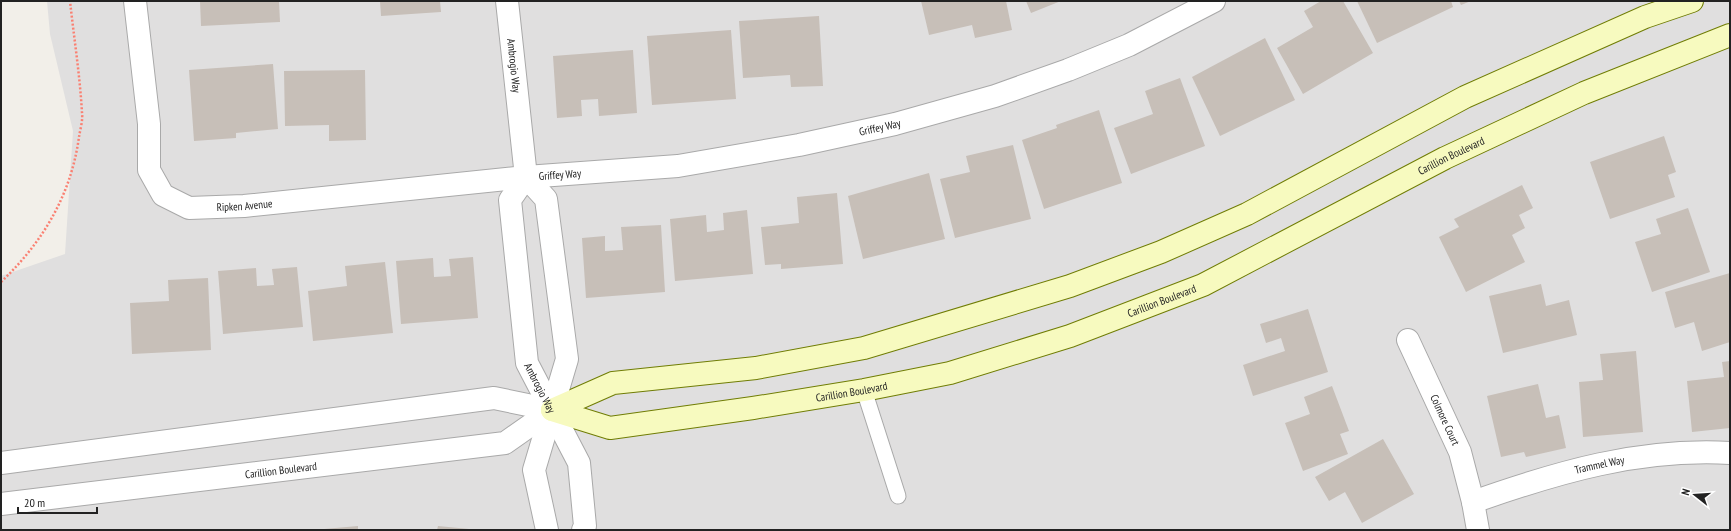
<svg xmlns="http://www.w3.org/2000/svg" width="1731" height="531" viewBox="0 0 1731 531" font-family="'PT Sans Narrow',sans-serif">
<rect width="100%" height="100%" fill="#f2efe9"/>
<path fill="#e0dfdf" d="M47,1H1730V530H1V276L65,254L73,131L50,34Z"/>
<g fill="#c7bfb8">
<path d="M200,1H279L280,22L201,26Z"/>
<path d="M380,1H440L441,12L381,16Z"/>
<path d="M921,1H1006L1012,30L975,38L972,25L929,35Z"/>
<path d="M1026,1H1061L1031,13Z"/>
<path d="M1321,1H1343L1373,53L1303,94L1277,48L1313,27L1304,11Z"/>
<path d="M1357,1H1451L1453,7L1377,43Z"/>
<path d="M1459,1H1471L1461,5Z"/>
<path d="M819,16L823,86L791,87L790,75L743,78L739,21Z"/>
<path d="M731,30L736,99L652,105L647,36Z"/>
<path d="M1265,38L1295,100L1220,136L1192,77Z"/>
<path d="M633,50L637,113L599,116L598,99L581,100L582,116L557,118L553,56Z"/>
<path d="M273,64L278,129L236,133V138L194,141L189,70Z"/>
<path d="M365,70L366,140L329,141V125L285,126L284,71Z"/>
<path d="M1180,78L1205,146L1131,174L1114,128L1153,114L1145,91Z"/>
<path d="M1099,110L1122,183L1044,209L1022,140L1057,128L1056,125Z"/>
<path d="M1664,136L1676,172L1668,175L1675,197L1610,219L1590,162Z"/>
<path d="M1013,145L1031,219L955,238L940,179L970,172L966,156Z"/>
<path d="M929,173L945,239L863,259L848,196Z"/>
<path d="M1522,185L1533,208L1519,215L1525,228L1512,235L1525,262L1466,292L1439,237L1459,227L1454,219Z"/>
<path d="M837,193L843,264L781,269V264L765,265L761,227L799,223L797,197Z"/>
<path d="M1688,208L1710,272L1652,292L1635,242L1661,234L1656,219Z"/>
<path d="M747,210L753,274L675,281L670,219L706,215L707,232L724,230L723,213Z"/>
<path d="M661,225L665,292L586,298L582,238L605,236V251L623,250L621,227Z"/>
<path d="M473,257L478,318L401,324L396,261L433,258L434,277L451,276L449,259Z"/>
<path d="M385,262L393,333L313,341L308,291L347,286L345,266Z"/>
<path d="M297,267L303,327L223,334L218,271L256,268L257,286L274,285L272,269Z"/>
<path d="M1730,273V342L1702,351L1694,322L1675,328L1665,292Z"/>
<path d="M208,278L211,350L132,354L130,303L169,301L168,280Z"/>
<path d="M1541,284L1546,306L1569,300L1577,335L1503,353L1489,296Z"/>
<path d="M1308,309L1328,372L1253,396L1243,365L1285,351L1281,338L1266,343L1260,324Z"/>
<path d="M1636,351L1643,432L1583,437L1579,382L1603,380L1600,354Z"/>
<path d="M1730,361V428L1692,432L1687,381L1724,377L1722,362Z"/>
<path d="M1538,384L1546,418L1559,415L1566,448L1526,457L1524,452L1501,457L1487,396Z"/>
<path d="M1332,386L1349,431L1340,434L1348,454L1303,471L1285,423L1310,414L1304,397Z"/>
<path d="M1383,439L1414,494L1362,523L1345,492L1329,501L1315,477Z"/>
<path d="M358,526V530H325L324,529Z"/>
<path d="M438,526L469,529V530H437Z"/>
</g>
<g fill="none" stroke-linecap="round" stroke-linejoin="round">
<defs>
<path id="lane" d="M864,390L898,496"/>
<g id="street">
<path id="s1" d="M135,1L149,124V170L163,195L189,208L244,206L526,177L678,166L799,145L895,124L995,96L1068,70L1129,45L1214,1"/>
<path id="s2" d="M507,1L526,177L546,199L567,359L534,470L547,530"/>
<path id="s3" d="M526,177L510,200L527,363L579,463L585,526L583,530"/>
<path id="s4" d="M1408,340L1460,452L1473,502L1478,530"/>
<path d="M1,463L494,398L552,410"/>
<path id="s5" d="M1473,502C1558,472 1639,448 1730,453"/>
<path id="s6" d="M1,504L505,443L552,410"/>
</g>
<g id="secondary">
<path id="s7" d="M552,410L610,428L753,408L864,390L950,373L1070,336L1203,285L1445,158L1584,93L1730,35"/>
<path d="M552,410L613,383L756,368L864,348L1070,286L1161,252L1247,214L1465,97L1645,17L1692,1"/>
</g>
</defs>
<use href="#lane" stroke="#a9a9a9" stroke-width="17"/>
<use href="#street" stroke="#a9a9a9" stroke-width="24"/>
<use href="#secondary" stroke="#707d05" stroke-width="24"/>
<path stroke="#fa8072" stroke-width="2.5" stroke-dasharray="2 2" stroke-linecap="butt" d="M1,282C43,242 71,195 79,137C80,130 83,121 82,113C80,76 74,38 70,1"/>
<use href="#lane" stroke="#fff" stroke-width="15"/>
<use href="#street" stroke="#fff" stroke-width="22"/>
<use href="#secondary" stroke="#f7fabf" stroke-width="22"/>
</g>
<g text-anchor="middle" dominant-baseline="central" stroke-width="3.5" stroke-linejoin="round" paint-order="stroke">
<g font-size="11" fill="#222" stroke="#fff">
<text stroke="none"><textPath href="#s2" startOffset="65">Ambrogio Way</textPath></text>
<text stroke="none"><textPath href="#s1" startOffset="924">Griffey Way</textPath></text>
<text stroke="none"><textPath href="#s7" startOffset="953">Carillion Boulevard</textPath></text>
<text stroke="none"><textPath href="#s1" startOffset="600">Griffey Way</textPath></text>
<text stroke="none"><textPath href="#s1" startOffset="283">Ripken Avenue</textPath></text>
<text stroke="none"><textPath href="#s7" startOffset="629">Carillion Boulevard</textPath></text>
<text stroke="none"><textPath href="#s3" startOffset="220">Ambrogio Way</textPath></text>
<text stroke="none"><textPath href="#s7" startOffset="305">Carillion Boulevard</textPath></text>
<text stroke="none"><textPath href="#s4" startOffset="88">Colmore Court</textPath></text>
<text stroke="none"><textPath href="#s5" startOffset="132">Trammel Way</textPath></text>
<text stroke="none"><textPath href="#s6" startOffset="282">Carillion Boulevard</textPath></text>
</g>
</g>
<rect width="1731" height="531" fill="none" stroke="#222222" stroke-width="4"/>
<g transform="translate(1695 495) rotate(287)" stroke="#ffffff" stroke-width="3" paint-order="stroke">
<path d="M0-3L7 15L0 10L-7 15Z" fill="#222222"/>
<text y="-6" font-size="11" font-weight="bold" text-anchor="middle" fill="#222222">N</text>
</g>
<path d="M18 507v6h79v-6" fill="none" stroke="#222222" stroke-width="2"/>
<text x="24" y="507" font-size="12" fill="#222222" stroke="#ffffff" stroke-width="3" paint-order="stroke">20 m</text>
</svg>
